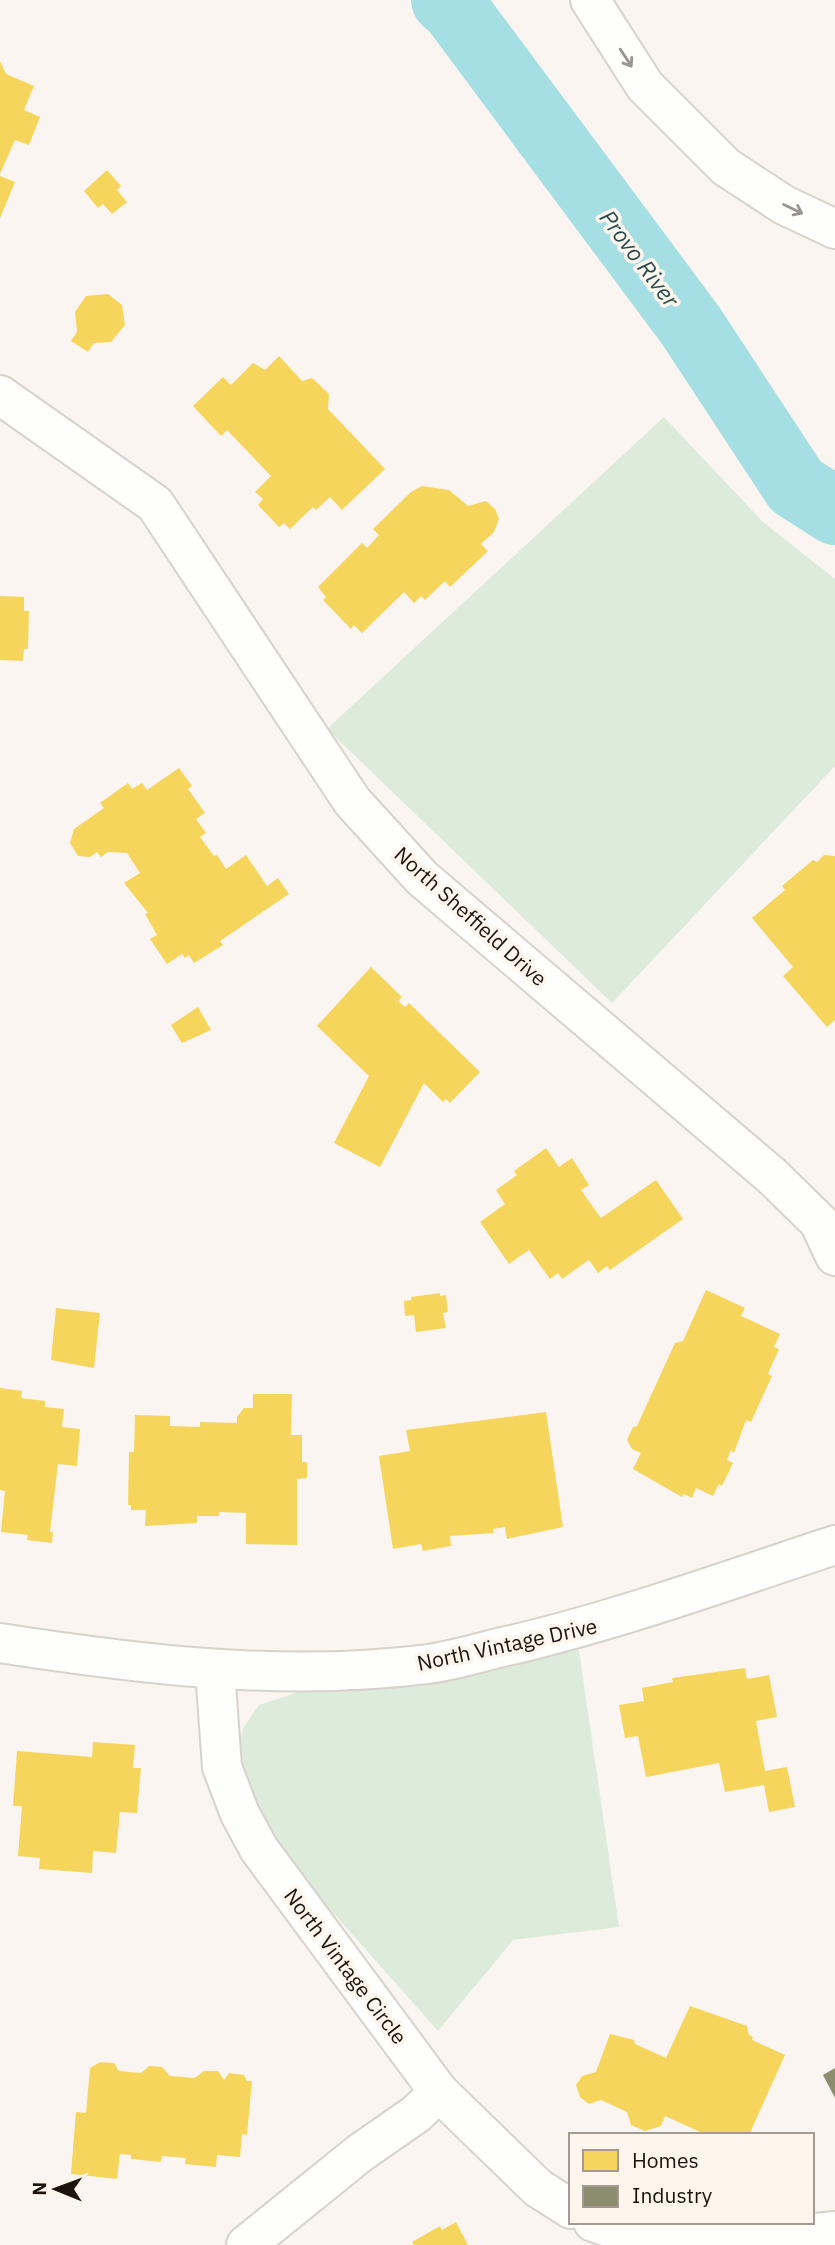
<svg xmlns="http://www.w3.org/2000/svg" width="835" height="2245" viewBox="0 0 835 2245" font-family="'IBM Plex Sans',sans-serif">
<rect width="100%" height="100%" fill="#faf5f1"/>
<g fill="#ddecda">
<path d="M664,417L763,522L835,579V766L612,1003L327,729Z"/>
<path d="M579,1650L619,1927L513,1940L438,2031L264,1835L236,1751L243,1728L259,1705L302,1691L427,1679Z"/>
</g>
<g fill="#f6d55c">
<path d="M0,61L6,74L34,86L24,110L40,117L29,145L15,140L0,174Z"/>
<path d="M107,170L121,186L117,190L127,202L112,214L103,204L98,208L84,191Z"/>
<path d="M0,176L15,182L0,218Z"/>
<path d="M108,294L122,305L125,325L111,342L94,343L88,352L71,341L77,332L75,312L86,296Z"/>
<path d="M279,356L302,381L312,378L329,394L328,409L385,469L342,510L330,497L316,510L313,507L290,529L284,523L279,527L258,505L263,499L255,492L271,476L227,430L221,436L193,406L223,377L231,385L253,363L265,370Z"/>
<path d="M422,486L449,490L468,506L486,501L495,509L499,519L494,532L481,544L488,551L450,587L445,581L425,600L421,596L414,603L404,592L362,633L354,625L351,629L323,600L326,597L318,587L362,543L367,548L379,535L373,529L411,492Z"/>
<path d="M0,596L24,597V611H29L28,649H24L23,661L0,660Z"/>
<path d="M179,768L192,786L188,789L205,813L196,819L206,833L200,837L214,856L217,855L226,869L246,855L267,886L278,878L289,894L220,941L223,945L194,963L189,955L185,958L182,954L167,964L150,939L157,935L145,914L148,913L124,883L140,873L127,853L108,852L101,857L97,852L90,857L78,856L70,843L74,829L104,808L100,803L128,783L132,789L142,783L147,790Z"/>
<path d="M824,855L835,856V1020L827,1027L783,976L793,967L752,918L785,890L782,886L813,860L817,862Z"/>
<path d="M371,967L402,997L398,1001L405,1007L409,1003L480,1072L450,1103L446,1099L443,1102L424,1083L380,1167L334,1143L369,1076L317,1026Z"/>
<path d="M198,1007L211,1030L182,1043L171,1025Z"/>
<path d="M546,1148L559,1167L572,1158L589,1185L581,1190L601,1218L656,1180L683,1219L610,1270L607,1266L598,1273L589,1260L562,1279L558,1273L550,1279L529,1250L509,1264L480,1222L505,1204L496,1190L517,1175L514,1171Z"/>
<path d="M706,1290L745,1308L741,1316L780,1334L774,1347L779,1349L768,1374L772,1376L751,1422L746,1420L734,1453L731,1450L727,1460L733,1463L722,1486L719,1484L713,1496L696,1488L692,1498L684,1494L682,1497L633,1469L641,1453L632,1449L627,1440L633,1427L637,1426L675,1343L683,1341Z"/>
<path d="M440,1293V1296L446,1295L448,1312L443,1313L446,1328L416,1332L414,1315L405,1316L404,1301L412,1300L411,1297Z"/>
<path d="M56,1308L100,1313L94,1368L51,1360Z"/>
<path d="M0,1388L22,1391L21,1398L45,1401V1407L64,1409L62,1427L80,1429L77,1466L58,1464L50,1532H53L52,1543L27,1540L28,1535L1,1532L5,1491L0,1490Z"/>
<path d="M253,1394H292L291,1435H302V1462H307V1478L297,1479V1545L246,1544V1513L219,1512V1516H197V1523L145,1526L146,1510H131V1505H128L129,1452H134L135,1415L170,1416V1426L200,1427V1422L237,1423V1417L244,1408H253Z"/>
<path d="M546,1412L563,1527L507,1539L505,1527L493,1529L494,1533L450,1536L451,1546L423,1551L421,1544L393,1549L379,1456L410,1451L406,1430Z"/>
<path d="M745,1668L747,1679L769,1675L777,1717L756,1721L765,1771L787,1767L795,1807L769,1812L764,1785L725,1792L719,1763L646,1777L638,1736L625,1738L619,1705L644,1701L642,1688L673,1682L672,1678Z"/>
<path d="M93,1742L135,1745L133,1768H141L137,1813L120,1812L116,1853L93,1851L92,1873L39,1869L40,1858L18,1856L22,1806H13L17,1751L92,1757Z"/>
<path d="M690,2006L747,2026L749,2035L753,2037L752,2040L785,2055L749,2135H707L665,2116L661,2126L645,2131L631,2125L627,2112L601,2100L589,2104L580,2097L576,2085L582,2076L596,2072L610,2034L634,2040L635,2044L666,2058Z"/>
<path d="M100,2062L114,2063L119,2071L141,2073L149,2066L162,2067L170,2076L195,2078L204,2071H218L224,2080L229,2073L244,2075L247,2081H252L247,2135L242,2134L240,2157L217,2155L216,2167L185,2164L186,2158L162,2156L161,2162L131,2159V2155L120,2154L117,2179L71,2174L76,2112L86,2113L90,2068Z"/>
<path d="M456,2222L468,2245H414L412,2242L440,2226L442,2230Z"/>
</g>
<path fill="#8c8c6e" d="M835,2068V2098L823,2075Z"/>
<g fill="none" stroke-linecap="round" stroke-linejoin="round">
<path stroke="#a5dfe4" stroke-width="68" d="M445,0L455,9L691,326L796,486L835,511"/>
<defs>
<g id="street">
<path d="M590,0L645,86L726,167L784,205L835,229"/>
<path d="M0,395L155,504L352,801L422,878L772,1176L819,1222L835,1256"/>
<path d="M0,1643C142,1665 285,1682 428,1664C457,1660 487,1650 516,1644C624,1618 729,1580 835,1545"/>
<path d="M215,1670L222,1767L240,1814L259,1849L439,2092L538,2188L571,2209"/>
<path d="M593,2222L645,2239L706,2244L835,2231"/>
<path d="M246,2245L360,2153L416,2114L439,2092"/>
</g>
</defs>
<use href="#street" stroke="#d8d2cc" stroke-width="42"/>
<use href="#street" stroke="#fefefd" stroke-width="38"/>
</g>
<defs><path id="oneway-shaft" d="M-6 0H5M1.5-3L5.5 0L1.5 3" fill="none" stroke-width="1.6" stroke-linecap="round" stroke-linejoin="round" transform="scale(1.75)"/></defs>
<g stroke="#989491">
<use href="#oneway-shaft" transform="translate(626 58) rotate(57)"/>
<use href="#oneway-shaft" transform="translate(793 209) rotate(26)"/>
</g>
<g text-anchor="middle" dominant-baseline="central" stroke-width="7" stroke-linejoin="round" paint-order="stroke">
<g font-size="21" fill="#1b130c" stroke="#fef5ed">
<text transform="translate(471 916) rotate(42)">North Sheffield Drive</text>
<text transform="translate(507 1644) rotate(-12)">North Vintage Drive</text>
<text transform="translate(346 1966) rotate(53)">North Vintage Circle</text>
</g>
<g font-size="23" font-style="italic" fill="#234c4f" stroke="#fef5ed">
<text transform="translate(640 258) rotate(53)">Provo River</text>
</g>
</g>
<rect x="569" y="2133" width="245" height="91" fill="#fef5ed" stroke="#a39b93" stroke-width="2"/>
<rect x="583" y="2150" width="35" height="21" fill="#f6d55c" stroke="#a39b93" stroke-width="2"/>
<text x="632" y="2168" font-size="21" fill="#1b130c">Homes</text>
<rect x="583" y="2186" width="35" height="21" fill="#8c8c6e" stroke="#a39b93" stroke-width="2"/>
<text x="632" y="2203" font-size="21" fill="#1b130c">Industry</text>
<g transform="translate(56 2189) rotate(271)" stroke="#fef5ed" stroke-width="5" paint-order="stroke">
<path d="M0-5L12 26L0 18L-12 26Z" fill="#1b130c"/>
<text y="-10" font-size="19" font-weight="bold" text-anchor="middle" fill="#1b130c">N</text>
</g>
</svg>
